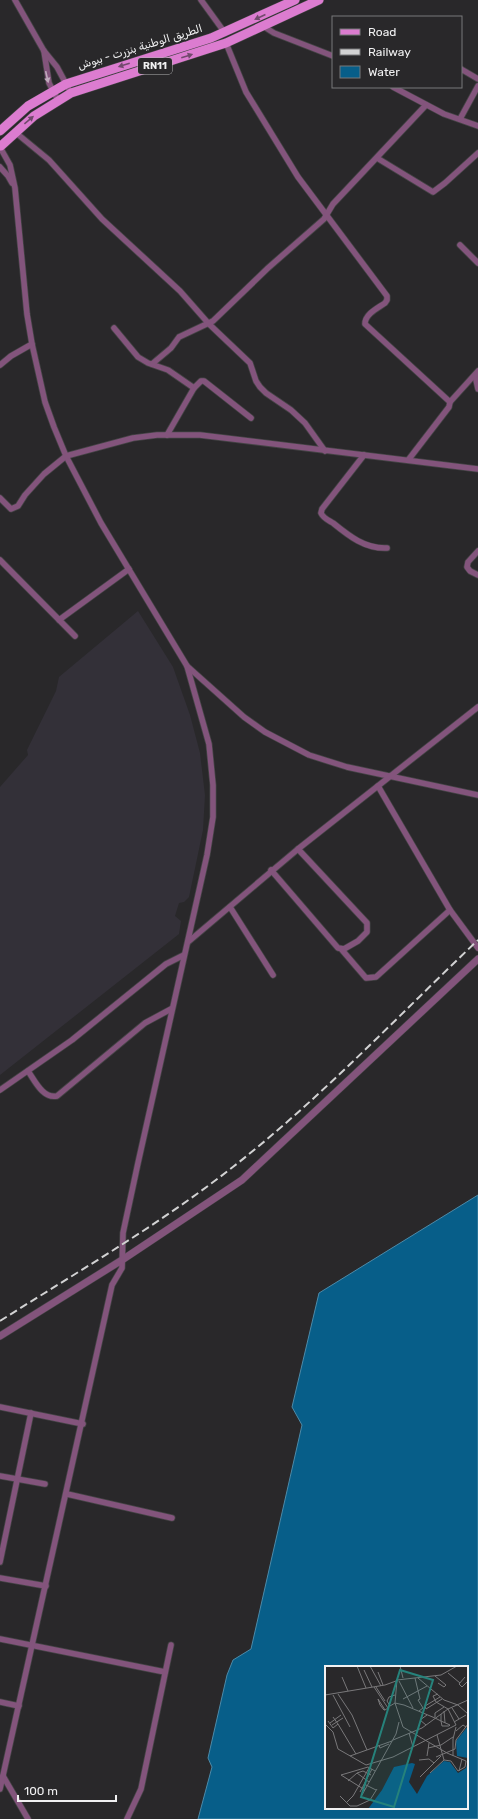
<svg xmlns="http://www.w3.org/2000/svg" width="478" height="1819" viewBox="0 0 478 1819" font-family="Rubik,'Noto Naskh Arabic',sans-serif">
<rect width="100%" height="100%" fill="#29282a"/>
<path fill="#333038" d="M138,611L173,667L190,715L200,753L205,795L203,830L189,897L184,902L179,903L175,916L181,921L179,934L0,1075V787L28,755L27,750L56,691L59,677Z"/>
<path fill="#075e89" stroke="#4d8aa8" fill-rule="evenodd" d="M478,1195V1819H198L212,1767L208,1758L227,1675L233,1660L251,1649L302,1425L292,1407L319,1293ZM326,1667H467V1808H326Z"/>
<g fill="none" stroke-linecap="round" stroke-linejoin="round">
<defs>
<g id="minor">
<path d="M15,0L44,51L57,67L71,93"/>
<path d="M201,0L225,33"/>
<path d="M263,26L274,33L333,56"/>
<path d="M226,43L246,92L298,177L387,296V300L385,303C378,308 365,314 365,324L450,402L449,407L409,459"/>
<path d="M44,51L49,83L58,100"/>
<path d="M461,69L478,79"/>
<path d="M393,87L444,114L478,126"/>
<path d="M460,119L478,86"/>
<path d="M15,132L49,160L102,219L180,291L209,324L250,363L256,381L260,387L266,393L291,410L305,423L325,451"/>
<path d="M1,149L10,165L15,188L27,314L32,344L45,402L54,427L66,456L101,523L187,666L244,717L265,732L309,755L347,767L478,795"/>
<path d="M377,158L433,192L445,183L478,153"/>
<path d="M0,167L8,176L12,183"/>
<path d="M460,245L478,263"/>
<path d="M114,328L138,357L148,363L168,370L194,388"/>
<path d="M152,364L171,348L179,337L213,321L268,268L324,219L333,204L426,105"/>
<path d="M0,365L11,356L32,344"/>
<path d="M478,372L476,380L478,389"/>
<path d="M450,402L478,371"/>
<path d="M167,435L194,388L201,381H204L251,418"/>
<path d="M364,455L322,509L321,513C323,518 328,520 333,523C349,536 365,549 387,548"/>
<path d="M0,498L11,509L18,506L25,495L44,474L66,456L133,438L157,435H200L478,469"/>
<path d="M478,551L468,562L467,567L470,571L478,575"/>
<path d="M0,560L75,636"/>
<path d="M59,620L129,569"/>
<path d="M378,786L450,910L478,948"/>
<path d="M271,870L338,948L344,949L358,941L367,932V923L298,849"/>
<path d="M230,907L273,975"/>
<path d="M188,942L298,849L478,707"/>
<path d="M342,950L366,978L376,977L450,910"/>
<path d="M28,1071C35,1081 43,1099 57,1096L145,1023L171,1009"/>
<path d="M0,1090L72,1040L166,964L184,955"/>
<path d="M0,1407L83,1424"/>
<path d="M0,1476L45,1484"/>
<path d="M67,1494L172,1518"/>
<path d="M0,1562L31,1413"/>
<path d="M0,1578L46,1586"/>
<path d="M0,1639L165,1672"/>
<path d="M0,1702L19,1706"/>
<path d="M3,1776L28,1819"/>
<path d="M0,1789L112,1285L122,1268L123,1233L138,1163L207,855L213,817V785L209,744L187,666"/>
<path d="M127,1819L141,1789L171,1645"/>
</g>
<path id="tertiary" d="M0,1336L122,1260L242,1180L478,959"/>
<g id="primary">
<path d="M0,131L28,106L66,84L211,38L295,0"/>
<path d="M1,146L34,116L71,93L226,43L319,0"/>
</g>
</defs>
<use href="#minor" stroke="#454446" stroke-width="7"/>
<use href="#tertiary" stroke="#454446" stroke-width="8"/>
<use href="#primary" stroke="#454446" stroke-width="10"/>
<use href="#minor" stroke="#83547c" stroke-width="5.5"/>
<use href="#tertiary" stroke="#83547c" stroke-width="7"/>
<use href="#primary" stroke="#dc7cd0" stroke-width="9"/>
<path stroke="#d2d2d3" stroke-width="2" stroke-dasharray="8 4" stroke-linecap="butt" d="M0,1321C77,1272 157,1226 229,1170C318,1101 396,1018 478,940"/>
</g>
<defs><path id="oneway-solid" d="M-6-.8H1V-3.2L6.5 0L1 3.2V.8H-6Z"/></defs>
<g fill="#714a6c">
<use href="#oneway-solid" transform="translate(260 17) rotate(155)"/>
<use href="#oneway-solid" transform="translate(187 56) rotate(-17)"/>
<use href="#oneway-solid" transform="translate(124 65) rotate(163)"/>
<use href="#oneway-solid" transform="translate(29 120) rotate(-40)"/>
</g>
<use fill="#c0aabd" href="#oneway-solid" transform="translate(47 77) rotate(77)"/>
<g text-anchor="middle" dominant-baseline="central" stroke-width="3.5" stroke-linejoin="round" paint-order="stroke">
<rect fill="#29282a" stroke="#b5b5b6" stroke-width="1" x="138" y="58" width="34" height="16" rx="3"/>
<g font-size="10" font-weight="bold" fill="#f1f1f2">
<text x="155" y="66">RN11</text>
</g>
<g font-size="11" fill="#f1f1f2" stroke="#29282a">
<text transform="translate(140 47) rotate(-17)">الطريق الوطنية بنزرت - ببوش</text>
</g>
</g>
<g transform="translate(325 1666)">
<rect width="143" height="143" fill="#29282a"/>
<path d="M143,60V92L132,90L131,75ZM119,95L125,96L133,107L141,102L143,95V143H43L57,124L69,101L87,97L90,98L84,116L92,128L102,110Z" fill="#075e89"/>
<path fill="none" stroke="#79787a" stroke-width="1" d="M32,0L41,22M45,0L56,20M75,0L78,12M39,4L47,21M53,6L58,19M123,7L135,17M110,10L121,19L119,21L113,17M17,11L23,25M140,11L134,18L137,21L143,15M90,12L95,33L93,34L98,42L94,45M93,12L119,34L133,39L143,48M72,14L70,37L78,61L122,87L141,95L140,101L133,105L126,95L119,94L105,107M72,14L116,9L132,0M74,15L88,42M49,21L63,42L60,44M51,21L60,35M13,28L27,49L42,84M0,29L60,19L71,15M8,29L25,61M70,29L64,31L62,35L65,40L70,37L79,39L110,52L116,55L125,59L124,60H117L116,55V48M115,31L100,40L101,43L117,33M53,33L60,44H59L55,39ZM78,33L102,20M127,42L134,53M119,45L120,57M110,51V47L119,41M3,55L8,62L13,58L8,51M129,56L141,49M5,57L16,49M0,58L8,66L13,83L41,99L68,91L131,59L123,43L111,36L108,30L113,28M13,58L31,88M7,59L18,52M101,59L95,54L102,49M131,65L138,59L141,61M84,67L88,81M112,69L119,94M68,74L97,62L123,43L143,34M54,79L55,82L64,78M103,82L116,79L128,71M25,90L67,75M102,90L104,77M128,90V73L131,61M111,91L130,83L131,74L143,58M94,94L104,93L109,97M134,105L137,93M32,107L44,116M95,111L116,90M23,115L32,107L38,105L46,109M39,118L51,124M40,124L16,109L43,101L50,105M35,126L47,103M37,129L71,68L74,56M15,130L25,140H32L45,134L52,123M21,137L28,130L44,102"/>
<path fill="#26827b" fill-opacity="0.15" stroke="#26827b" stroke-width="2" d="M75,4L108,14L69,141L36,131Z"/>
<rect width="143" height="143" fill="none" stroke="#f1f1f2" stroke-width="2"/>
</g>
<rect x="332" y="16" width="130" height="72" fill="#29282a" stroke="#79787a"/>
<rect x="340" y="29" width="20" height="6" fill="#dc7cd0" stroke="#79787a"/>
<text x="368" y="36" font-size="12" fill="#f1f1f2">Road</text>
<rect x="340" y="49" width="20" height="6" fill="#d2d2d3" stroke="#79787a"/>
<text x="368" y="56" font-size="12" fill="#f1f1f2">Railway</text>
<rect x="340" y="66" width="20" height="12" fill="#075e89" stroke="#79787a"/>
<text x="368" y="76" font-size="12" fill="#f1f1f2">Water</text>
<path d="M18 1795v6h98v-6" fill="none" stroke="#f1f1f2" stroke-width="2"/>
<text x="24" y="1795" font-size="12" fill="#f1f1f2" stroke="#29282a" stroke-width="3" paint-order="stroke">100 m</text>
</svg>
